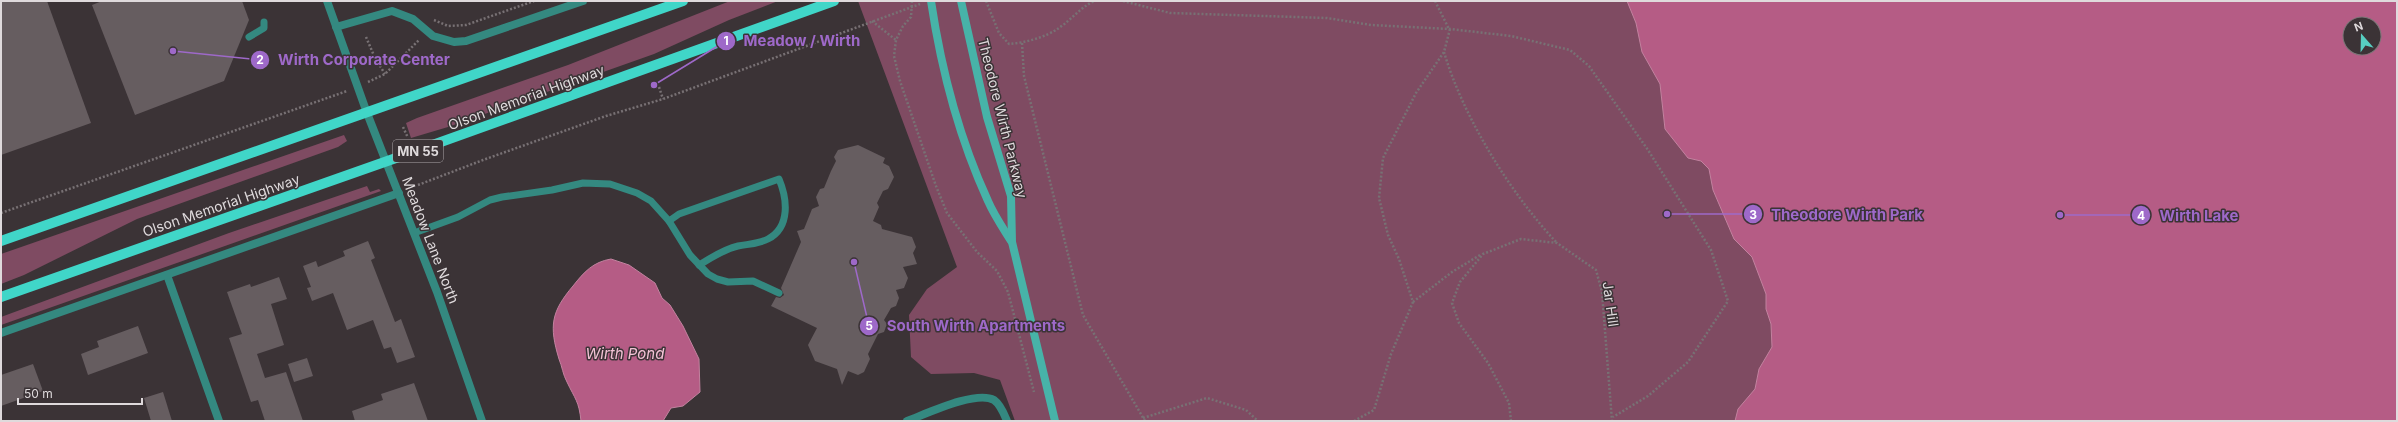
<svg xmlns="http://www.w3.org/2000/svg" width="2398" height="422" viewBox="0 0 2398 422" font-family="Inter,sans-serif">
<rect width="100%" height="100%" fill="#3b3336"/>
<g fill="#7f4b62" fill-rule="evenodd">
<path d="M730,1H778L729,20L654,54L448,127L411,138L406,123L417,118L568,65Z"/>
<path d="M858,1H2397V421H1015L1000,380L974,373L931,374L911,357L909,315L927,289L957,267ZM2350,24H2374V48H2350Z"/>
<path d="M344,135L347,141L338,147L137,219L24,275L1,284V254Z"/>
<path d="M367,186L370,192L379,189L381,191L1,325V317L229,233Z"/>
</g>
<g fill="#b55c85" stroke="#c2829f" fill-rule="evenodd">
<path d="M1627,1H2397V421H1735L1738,409L1755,389L1759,369L1772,347L1771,324L1766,309V294L1752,257L1734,239L1713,190L1709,169L1701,161L1688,158L1665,129L1660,84L1642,52L1636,23ZM2350,24H2374V48H2350Z"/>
<path d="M611,259L629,265L655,283L662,298L670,305L683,326L699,359L700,392L683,406L671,408L663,421H581C579,401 575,399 567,382C563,375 562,366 559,359C549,326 551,312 573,286C584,272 593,262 611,259Z"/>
</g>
<g fill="#665d60">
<path d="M1,1H47L91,123L1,155Z"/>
<path d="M102,1H242L249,20L224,81L135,115L92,5Z"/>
<path d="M858,145L885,158L883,163L889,166L894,177L888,189L883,191L877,203L879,207L873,221L881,225L882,229L912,237L916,247L913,253L917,264L903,267L908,278L904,288L896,290L899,298L896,306L891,308L884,320L887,324L884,332L878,334L868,354L870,359L864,372L858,375L848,371L842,385L837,369L815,361L808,345L817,328L771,306L776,297L780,298L784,295L781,288L801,242L797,231L804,229L812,209L819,206L816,197L820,189L824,188L831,171L836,161L834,157L838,150Z"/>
<path d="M368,241L375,258L371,260L395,322L401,319L415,357L397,363L391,347L384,349L373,320L347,330L333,293L312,301L307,288L311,287L303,266L316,261L318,267L345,256L343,251Z"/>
<path d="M279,277L287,299L271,304L284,345L257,354L265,378L286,372L303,421H265L258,400L251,402L229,338L242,334L227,292L250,284L251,287Z"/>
<path d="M138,326L148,353L88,375L81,354L99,347L97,341Z"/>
<path d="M307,358L313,376L294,382L288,364Z"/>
<path d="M33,364L43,391L1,406V375Z"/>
<path d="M414,383L428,421H355L352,411L383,400L381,394Z"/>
<path d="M163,392L172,421H151L144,398Z"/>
</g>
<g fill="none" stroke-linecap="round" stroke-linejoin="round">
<g stroke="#787174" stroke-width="2.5" stroke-dasharray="2 2" stroke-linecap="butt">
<path d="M912,1L911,17L903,26L896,40L894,56L900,81L936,186L947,213L977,252L997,271L1008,292L1034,392"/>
<path d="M986,1L999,33L1009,44C1025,43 1046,37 1059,28C1072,19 1080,8 1094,1"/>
<path d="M1123,1L1170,13L1327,18L1371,25L1450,29L1511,36L1570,50L1589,66L1648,150L1711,250L1728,301L1688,362L1648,396L1613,417"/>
<path d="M1435,1L1449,29"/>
<path d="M434,20L448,26L466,25L534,1"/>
<path d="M872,21L896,40"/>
<path d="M366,37L375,58L385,74"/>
<path d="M1022,43L1024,76L1083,315L1145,421"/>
<path d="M1444,52C1463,117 1511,194 1557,243"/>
<path d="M368,82L385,74L419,40"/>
<path d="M659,87L663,99"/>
<path d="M403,127L408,138"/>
<path d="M418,185L483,160L606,116L663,99L920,4"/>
<path d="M1,213L347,91"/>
<path d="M1413,302L1452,272L1480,255"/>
<path d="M1143,418L1207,398L1246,410L1258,421"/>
<path d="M1354,421L1374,410L1391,354L1413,302L1399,259L1388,235L1379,198L1383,158L1416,93L1444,52L1450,29"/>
<path d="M1511,421L1509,403L1488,363L1459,323L1452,303L1460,282L1483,254L1521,239L1557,243L1596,270L1602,292L1612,421"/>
</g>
<g stroke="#348980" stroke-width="7">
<path d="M249,37L264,28V22"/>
<path d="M669,221L679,214L779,179C787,198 791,227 768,239C758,244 748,244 738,246C724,249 711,258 699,265"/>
<path d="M414,233L458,217L490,200L502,197L552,190L583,183L610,184L637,193L651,201L669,221L690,255L708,274L717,279L728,282L753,281L779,293"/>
</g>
<g stroke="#348980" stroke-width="8">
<path d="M327,1L367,113L437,292L482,421"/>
<path d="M336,27L392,11L413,19L433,36L454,42L466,41L583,1"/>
<path d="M167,275L219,421"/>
<path d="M1,333L399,193"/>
<path d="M907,421C926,414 976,390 994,400C1001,405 1004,414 1007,421"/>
</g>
<g stroke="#47b3a8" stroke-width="8">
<path d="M931,1C941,68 960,140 988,201C994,215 1003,228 1011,241"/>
<path d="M961,1L987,117L1011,196L1012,242L1055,421"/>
</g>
<g stroke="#40d6c8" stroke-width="10">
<path d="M1,241L683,1"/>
<path d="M1,297L413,152L834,1"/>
</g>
</g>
<g text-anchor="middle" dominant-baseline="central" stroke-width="3" stroke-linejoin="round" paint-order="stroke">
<rect fill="#3b3336" stroke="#aea8aa" stroke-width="1" x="393" y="140" width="50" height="22" rx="3"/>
<g font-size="13" font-weight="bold" fill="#dfdadc">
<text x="418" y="151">MN 55</text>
</g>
<g font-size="14" fill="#dfdadc" stroke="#3b3336">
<text transform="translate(526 97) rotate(-20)">Olson Memorial Highway</text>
<text transform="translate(1003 118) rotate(76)">Theodore Wirth Parkway</text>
<text transform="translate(221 205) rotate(-19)">Olson Memorial Highway</text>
<text transform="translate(431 240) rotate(69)">Meadow Lane North</text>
<text transform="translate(1611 304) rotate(82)">Jar Hill</text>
</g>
<g font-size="15" font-style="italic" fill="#f3c2d5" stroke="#3b3336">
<text x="625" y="353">Wirth Pond</text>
</g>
</g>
<path fill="none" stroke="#9e69c9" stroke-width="1.5" d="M654 85L726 41M173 51L260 60M1667 214L1753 214M2060 215L2141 215M854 262L869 326"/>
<g fill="#9e69c9" stroke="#3b3336" stroke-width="1.5">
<circle cx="654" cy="85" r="4"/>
<circle cx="173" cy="51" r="4"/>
<circle cx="1667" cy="214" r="4"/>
<circle cx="2060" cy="215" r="4"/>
<circle cx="854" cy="262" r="4"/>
<circle cx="726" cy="41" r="10"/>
<circle cx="260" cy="60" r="10"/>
<circle cx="1753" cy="214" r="10"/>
<circle cx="2141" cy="215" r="10"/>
<circle cx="869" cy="326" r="10"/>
</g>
<g font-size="12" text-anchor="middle" font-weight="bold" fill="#fff">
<text x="726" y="45">1</text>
<text x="260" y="64">2</text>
<text x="1753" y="219">3</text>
<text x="2141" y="220">4</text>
<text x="869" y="330">5</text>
</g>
<g font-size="15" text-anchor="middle" font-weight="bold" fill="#9e69c9" stroke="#3b3336" stroke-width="3" stroke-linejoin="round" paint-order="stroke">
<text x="802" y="46">Meadow / Wirth</text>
<text x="364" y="65">Wirth Corporate Center</text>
<text x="1847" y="220">Theodore Wirth Park</text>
<text x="2199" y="221">Wirth Lake</text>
<text x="976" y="331">South Wirth Apartments</text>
</g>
<rect width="2398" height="422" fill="none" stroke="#dfdadc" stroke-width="4"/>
<g transform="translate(2362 36) rotate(340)"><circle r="19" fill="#3b3336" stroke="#7d7678"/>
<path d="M0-3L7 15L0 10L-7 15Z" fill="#57cec1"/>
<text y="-6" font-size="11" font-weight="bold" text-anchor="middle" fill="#dfdadc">N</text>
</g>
<path d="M18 398v6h124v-6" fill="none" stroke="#dfdadc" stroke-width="2"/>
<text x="24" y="398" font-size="12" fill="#dfdadc" stroke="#3b3336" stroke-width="3" paint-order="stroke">50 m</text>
</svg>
